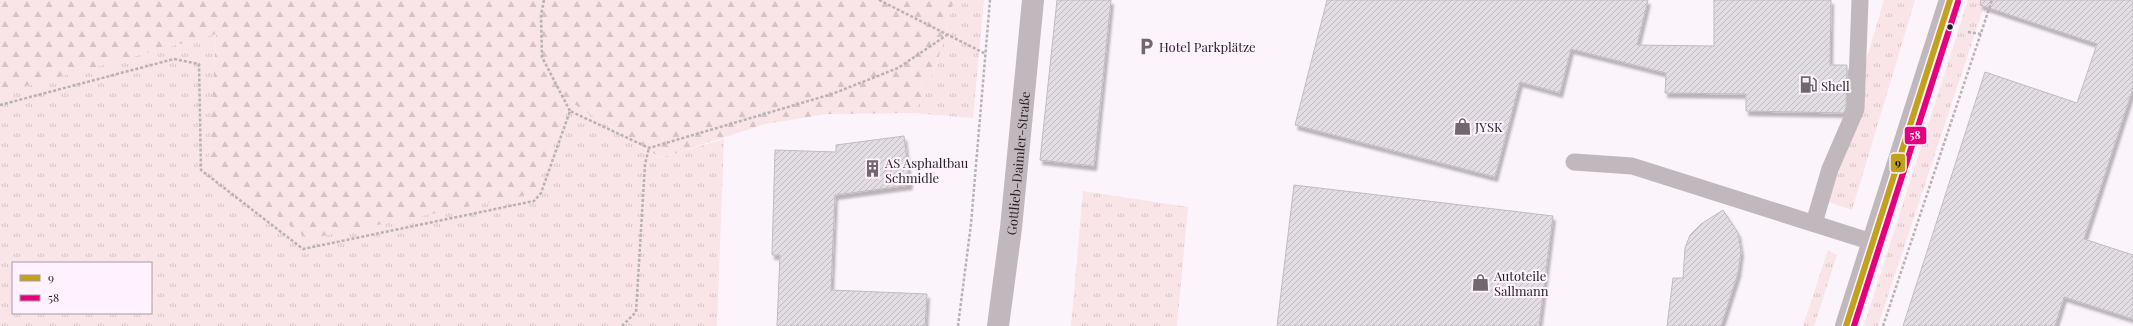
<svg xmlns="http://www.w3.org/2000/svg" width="2133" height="326" viewBox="0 0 2133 326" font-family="'Playfair Display',serif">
<defs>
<pattern id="grass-tufts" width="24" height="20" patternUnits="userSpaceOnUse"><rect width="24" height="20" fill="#f9e4e7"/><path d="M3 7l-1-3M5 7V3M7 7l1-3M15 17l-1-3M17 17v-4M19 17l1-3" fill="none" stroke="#d5c3c6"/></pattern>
<pattern id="forest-firs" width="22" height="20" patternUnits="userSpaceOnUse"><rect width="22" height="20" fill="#f9e4e7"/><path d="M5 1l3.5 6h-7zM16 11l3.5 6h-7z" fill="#d5c3c6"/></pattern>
<pattern id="building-hatch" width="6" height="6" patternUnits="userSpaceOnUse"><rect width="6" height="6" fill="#e2dce3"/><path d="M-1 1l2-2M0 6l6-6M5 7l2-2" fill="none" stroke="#c2bcc2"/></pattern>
<filter id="shadow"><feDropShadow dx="2.5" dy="4.5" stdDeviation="1" flood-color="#0004"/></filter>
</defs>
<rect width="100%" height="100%" fill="#fcf4fb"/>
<g fill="url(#grass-tufts)" fill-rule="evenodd">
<path d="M954,0H984L973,118L914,113L937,63Z"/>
<path d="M1884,0H1915L1852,210L1825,201Z"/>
<path d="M1968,0H1986L1878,326H1864Z"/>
<path d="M216,34L209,163L534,193L569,101L660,158L724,139L717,326H0V93ZM13,263H151V313H13Z"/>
<path d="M1083,191L1188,207L1177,326H1071Z"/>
<path d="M1828,250L1837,255L1814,326H1803Z"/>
</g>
<path fill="url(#forest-firs)" d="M0,0H954L937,63L914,113L827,114L765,124L661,158L569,101L534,193L308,239L209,163L216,34L0,93Z"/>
<g fill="url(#building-hatch)" stroke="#c0bbc1" filter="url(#shadow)">
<path d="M1057,0H1111L1094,166L1040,160Z"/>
<path d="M1327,0H1648L1637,45L1714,46V0H1831L1830,65H1847L1846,107L1844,113L1746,111V94L1665,93L1666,73L1571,49L1560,93L1520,82L1495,177L1295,125Z"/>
<path d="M1981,0H2133V88L2084,239L2133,255V319L2064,297L2055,326H1903L1985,72L2077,103L2097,44L1980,5Z"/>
<path d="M904,136L910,185L835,195L831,290L927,294L925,326H777L780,255H772L775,150L836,152V145Z"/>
<path d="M1294,185L1553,216L1539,326H1277Z"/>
<path d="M1723,210L1738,233L1741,252L1738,273L1721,326H1667L1673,278H1683L1685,248L1690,235L1701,224Z"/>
</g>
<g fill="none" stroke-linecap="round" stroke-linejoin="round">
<g stroke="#b8b2b5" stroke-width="2.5" stroke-dasharray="3 2" stroke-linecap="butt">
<path d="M544,0L541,15L542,57L570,111"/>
<path d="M879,0L986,54"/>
<path d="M1968,32L1981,34"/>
<path d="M0,105L174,59L199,64L201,170L303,249L534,201L541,193L570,111L649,148L832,94L898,68L947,35"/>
<path d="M622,326L636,312L645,164L649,148"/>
<path d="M958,326L971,224L990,0"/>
<path d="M1883,326L1992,0"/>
</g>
<g stroke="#c0b8bd" stroke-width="17">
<path d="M1574,162L1632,166L1872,242"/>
<path d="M1814,223L1830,169L1856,109L1860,0"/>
</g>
<path stroke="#c0b8bd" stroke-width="22" id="s1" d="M998,326L1011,228L1033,0"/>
<path stroke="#c0b8bd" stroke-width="22" d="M1846,326L1950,0"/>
<defs>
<path id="bus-1" d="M1846,326L1950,0"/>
<path id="bus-2" d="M1854,326L1958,2"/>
</defs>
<use href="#bus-1" stroke="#fff1fd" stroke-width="9"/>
<use href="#bus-2" stroke="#fff1fd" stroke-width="9"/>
<use href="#bus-1" stroke="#c1a21c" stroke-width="6"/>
<use href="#bus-2" stroke="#e5007d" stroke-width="6"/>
</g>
<defs>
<symbol id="parking-bare" viewBox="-9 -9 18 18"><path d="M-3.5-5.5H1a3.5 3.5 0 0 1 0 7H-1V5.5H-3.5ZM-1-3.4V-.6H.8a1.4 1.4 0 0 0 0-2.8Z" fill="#6f686e" stroke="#fff1fd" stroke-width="2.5" paint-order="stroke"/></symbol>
<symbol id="fuel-bare" viewBox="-9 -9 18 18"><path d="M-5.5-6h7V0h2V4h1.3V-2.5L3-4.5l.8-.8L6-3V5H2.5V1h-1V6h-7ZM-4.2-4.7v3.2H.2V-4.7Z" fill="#6f686e" stroke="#fff1fd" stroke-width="2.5" paint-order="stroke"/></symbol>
<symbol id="shop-bare" viewBox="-9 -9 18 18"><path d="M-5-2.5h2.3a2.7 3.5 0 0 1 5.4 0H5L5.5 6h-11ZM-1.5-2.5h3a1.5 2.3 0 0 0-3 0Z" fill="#6f686e" stroke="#fff1fd" stroke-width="2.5" paint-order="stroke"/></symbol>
<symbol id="building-bare" viewBox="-9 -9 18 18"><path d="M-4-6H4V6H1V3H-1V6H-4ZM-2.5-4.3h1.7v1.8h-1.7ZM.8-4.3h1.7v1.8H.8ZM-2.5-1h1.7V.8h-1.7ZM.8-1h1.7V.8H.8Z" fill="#6f686e" stroke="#fff1fd" stroke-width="2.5" paint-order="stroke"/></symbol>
</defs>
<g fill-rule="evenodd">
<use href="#parking-bare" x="1134" y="34" width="25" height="25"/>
<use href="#fuel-bare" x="1796" y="72" width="25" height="25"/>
<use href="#shop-bare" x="1450" y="114" width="25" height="25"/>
<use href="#building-bare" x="860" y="156" width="25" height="25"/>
<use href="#shop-bare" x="1468" y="270" width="25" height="25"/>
</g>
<circle fill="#231d22" stroke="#fff1fd" stroke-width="1.5" cx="1950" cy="27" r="3.5"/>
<g text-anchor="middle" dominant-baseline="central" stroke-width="4" stroke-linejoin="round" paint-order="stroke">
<g font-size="13" fill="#231d22" stroke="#fff1fd" text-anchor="start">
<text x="1159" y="46">Hotel Parkplätze</text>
<text x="1821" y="85">Shell</text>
<text x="1475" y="126">JYSK</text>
<text x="885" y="162">AS Asphaltbau<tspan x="885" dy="15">Schmidle</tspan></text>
<text x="1494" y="275">Autoteile<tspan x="1494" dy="15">Sallmann</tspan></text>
</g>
<g font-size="13" fill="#231d22" stroke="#fff1fd">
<text stroke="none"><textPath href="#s1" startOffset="164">Gottlieb-Daimler-Straße</textPath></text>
</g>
</g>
<g stroke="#fff1fd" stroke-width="1.5">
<rect x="1904" y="126" width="23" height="19" rx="4" fill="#e5007d"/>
<rect x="1890" y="153" width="16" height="20" rx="4" fill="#c1a21c"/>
</g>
<g font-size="11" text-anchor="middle" font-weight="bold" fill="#fff">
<text x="1915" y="139">58</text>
</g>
<g font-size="11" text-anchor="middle" font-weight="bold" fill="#111">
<text x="1898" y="167">9</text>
</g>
<rect x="12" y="262" width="140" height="52" fill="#fff1fd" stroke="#a79ca5"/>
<rect x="20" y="275" width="20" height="6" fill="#c1a21c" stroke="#a79ca5"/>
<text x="48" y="282" font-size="12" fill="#231d22">9</text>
<rect x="20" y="295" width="20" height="6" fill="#e5007d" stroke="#a79ca5"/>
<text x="48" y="302" font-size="12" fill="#231d22">58</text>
</svg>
